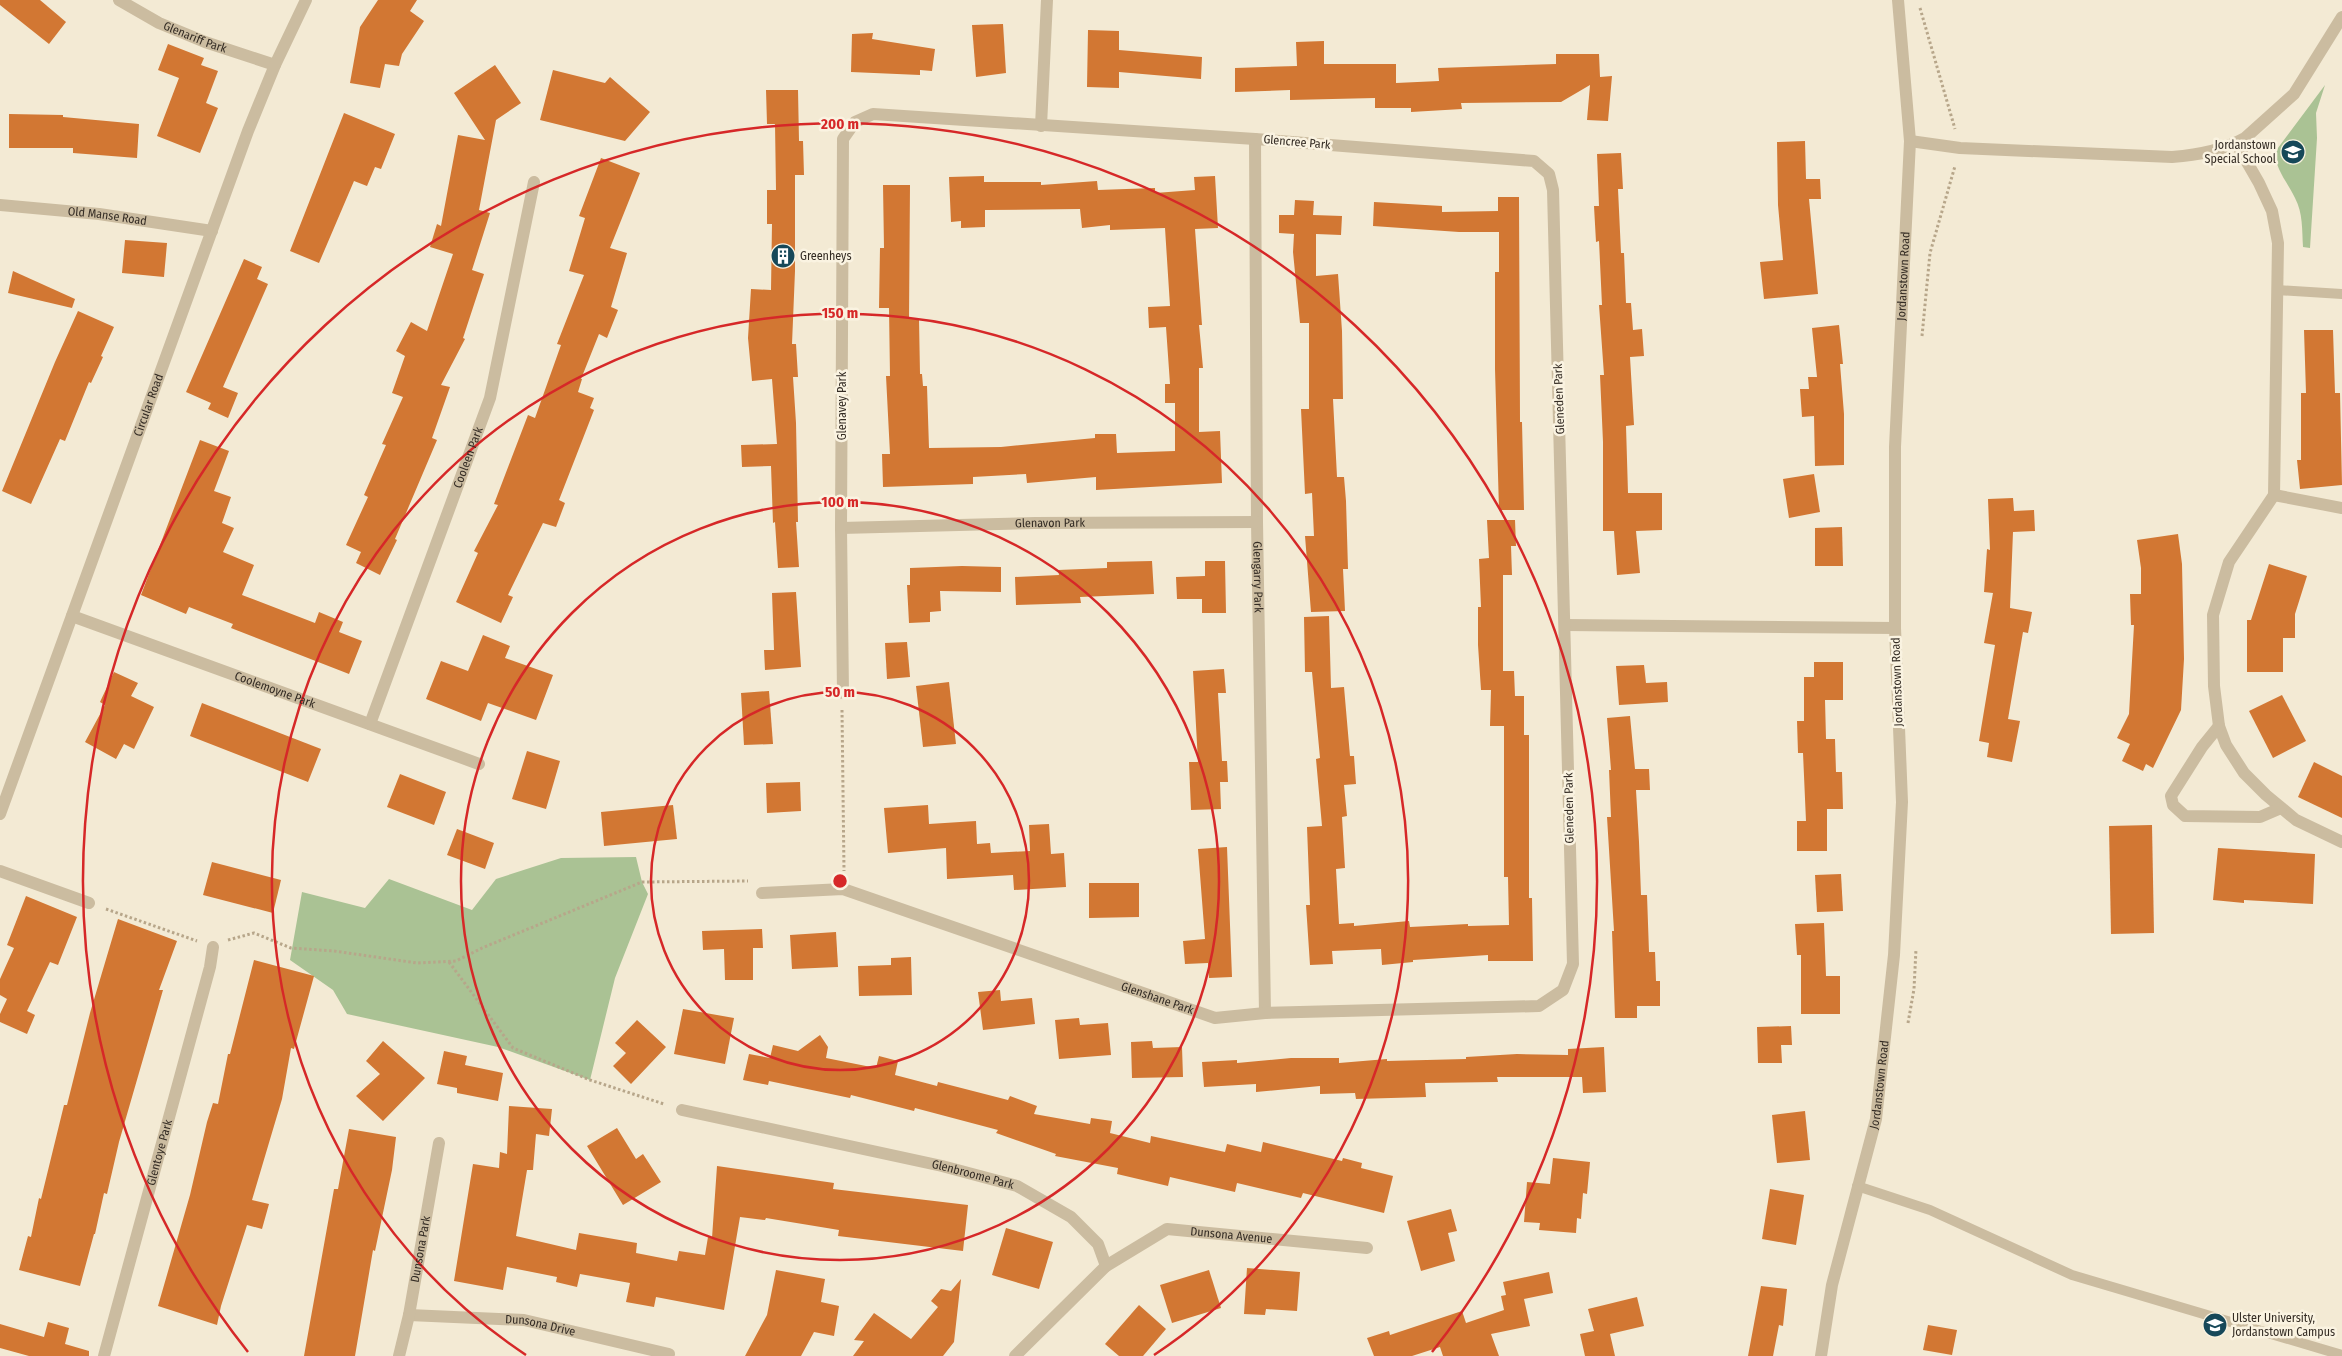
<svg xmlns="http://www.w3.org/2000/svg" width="2342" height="1356" viewBox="0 0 2342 1356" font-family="'Fira Sans Condensed',sans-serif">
<rect width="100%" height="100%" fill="#f3ead4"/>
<g fill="#aac294">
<path d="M2325,85L2316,113L2317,138L2310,248L2303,247C2302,230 2303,213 2295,198C2288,183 2275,169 2275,152Z"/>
<path d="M636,857L642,882L648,894L615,978L590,1080L498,1047L347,1014L333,990L290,960L302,892L365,908L389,879L472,910L496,879L561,858Z"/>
</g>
<g fill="#d27733">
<path d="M0,0H40L66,22L49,44L0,5Z"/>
<path d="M378,0H417L410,11L424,21L402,54L399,66L385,64L380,88L350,83L360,27Z"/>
<path d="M1003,24L1006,73L976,77L972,25Z"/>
<path d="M1088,30L1119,31V50L1202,57L1201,79L1119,72V88L1087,87Z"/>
<path d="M873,33L872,39L935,49L932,71L920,70V75L851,72L852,34Z"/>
<path d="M1324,41V64H1396V83L1439,81L1438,68L1556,64V54H1599L1600,77L1612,76L1608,121L1587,120L1590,85L1561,102L1461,103L1462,109L1411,112V108H1375V98L1290,100V90L1235,92V68L1297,66L1296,42Z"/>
<path d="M168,44L204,58L201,65L218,71L206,103L218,108L200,153L157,136L179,78L158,70Z"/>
<path d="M495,65L521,103L496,120L479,210L490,213L472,270L484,274L463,338L465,339L441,385L450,387L432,438L437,440L395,539L397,540L380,575L356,563L361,552L346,545L368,497L364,495L386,445L382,444L403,397L392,393L405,356L396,351L411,322L427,331L453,254L430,247L437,224L441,226L458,135L485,140L454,93Z"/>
<path d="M553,70L605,83L610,77L650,112L625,141L540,120Z"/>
<path d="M766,90H798L799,141H803L804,175H795V271L792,344H796L798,377H793L796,423L798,522H796L799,567L778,568L775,522L773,523L771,466L742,467L741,445L777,444L772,379L752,381L748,338L751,289L771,290L772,224H767V190H776L775,124H767Z"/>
<path d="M344,113L395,134L381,169L375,167L367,186L354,181L319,263L290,251Z"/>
<path d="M9,114L63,115V117L139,124L137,158L73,153V148H9Z"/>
<path d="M1805,141L1806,179H1820L1821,199H1809L1818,294L1764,299L1760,262L1783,260L1778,205L1777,142Z"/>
<path d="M1621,153L1623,189H1618L1621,253H1624L1626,303H1631L1633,330L1642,329L1644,356L1630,357L1634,425L1626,426L1628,493H1662V530L1636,531L1640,573L1617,575L1614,531H1603V442L1600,375H1604L1599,305H1602L1599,241L1596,242L1594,206H1599L1597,154Z"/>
<path d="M601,158L640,173L610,248L627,253L611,307L618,310L607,338L599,334L581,379H582L578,392L594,398L590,408L594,410L559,500L565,503L556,527L543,523L508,595L513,597L501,623L456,602L478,553L474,551L498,505L494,504L528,415L535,418L561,345L557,344L584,275L569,271L585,218L579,216Z"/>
<path d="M984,176V182H1041V185L1097,181L1098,190L1155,188V193L1195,190L1194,177L1215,176L1218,228L1195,229L1202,325H1199L1203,368H1199V432L1220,431L1222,483L1096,490V477L1027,483L1026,474L973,477V484L883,487L882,454H890L886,376H890L889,308H879L880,248H884L883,185H910L909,319H919L920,374H922L923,386H927L929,448L1001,447L1095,438V434H1116L1117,453L1175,451V403H1165V384H1170L1166,327L1149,328L1148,307L1170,306L1165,228L1110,230V225L1082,228L1080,209L985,210V227L961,228V221L951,222L949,177Z"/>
<path d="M1498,197H1519L1520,422H1522L1524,510H1499L1495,369V272H1499V232H1459L1373,226L1374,202L1442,206V212L1498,211Z"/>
<path d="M1295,200L1314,201L1313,215L1342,216L1341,235L1316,234V276L1338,274L1342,331L1343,399H1333L1337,477H1344L1346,501L1348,569H1343L1345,611L1311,612L1305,536H1314L1312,493L1305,494L1301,409H1309V323H1300L1293,252L1294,234L1279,233V215H1294Z"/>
<path d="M125,240L167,243L164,277L122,273Z"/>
<path d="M244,259L262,267L257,279L268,284L223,387L238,393L228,418L208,409L211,403L186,392Z"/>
<path d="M13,271L75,299L72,308L8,293Z"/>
<path d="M78,311L114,327L101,356L103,357L91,383L89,382L65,441L60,439L31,504L2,491L55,362Z"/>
<path d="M1839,325L1843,364H1840L1844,414V465L1815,466L1814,416L1802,417L1800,389H1809L1808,377H1817L1812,328Z"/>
<path d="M2304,330H2333L2335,393H2340L2342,485L2300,489L2297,460H2301V393H2306Z"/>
<path d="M200,440L229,451L214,491L231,497L222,523L234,528L223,552L254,565L242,595L315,623L319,612L343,622L339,632L362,641L349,674L231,628L233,624L189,607L186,614L141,595Z"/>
<path d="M1814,474L1820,512L1789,518L1783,479Z"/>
<path d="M2013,498L2014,511L2034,510L2035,531L2013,532L2010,608L2032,612L2028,633L2023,632L2008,719L2020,721L2012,762L1987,757L1989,743L1979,741L1995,645L1984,643L1993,593L1984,592L1987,549L1990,550L1988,499Z"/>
<path d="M1487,520H1515L1516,546H1511L1512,575H1503V671H1514L1515,696H1524V735H1529V898H1532L1533,961H1488V955L1413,960V962L1382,965L1381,949L1332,951L1333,964L1310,965L1306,905H1310L1307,827L1322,826L1316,759L1320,758L1312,672H1305L1304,617L1329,616L1331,688L1344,687L1350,756H1354L1356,784L1344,785L1347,816L1342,817L1345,868L1336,869L1339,924L1354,923V926L1409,921L1410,927L1468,924V926L1509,925L1508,877H1504V726H1490L1491,690H1481L1478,645V607H1481L1479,559L1489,558Z"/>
<path d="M1842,527L1843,566H1815V528Z"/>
<path d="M2178,534L2182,564L2184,659L2181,710L2153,768L2146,764L2143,771L2122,761L2130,744L2117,738L2129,714L2134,625H2131L2130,594H2141V568L2137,540Z"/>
<path d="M1152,561L1154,594L1080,597L1081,603L1016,605L1015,577L1059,575L1058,570L1107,568V562Z"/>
<path d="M1205,561H1225L1226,613H1202V599H1177L1176,577L1205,576Z"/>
<path d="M2269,564L2307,576L2295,614V638H2283V672H2247V620H2251Z"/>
<path d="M962,566L1001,567V592L940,591L941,611L930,612V622L909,623L907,585H910V568Z"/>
<path d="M796,592L801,667L765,670L764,650H774L772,593Z"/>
<path d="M483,635L510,646L505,658L553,675L536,720L488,703L481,721L426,699L441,661L468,671Z"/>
<path d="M907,642L910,677L887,679L885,643Z"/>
<path d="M1814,662H1843V700H1825L1826,739H1835L1836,772H1842L1843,809H1827V851H1797V821H1806L1803,753H1798L1797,721H1804V677H1814Z"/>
<path d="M1644,665L1646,683L1667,682L1668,702L1619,705L1616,666Z"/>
<path d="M1224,669L1226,693H1218L1222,761H1227L1228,782H1220L1221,809L1191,810L1189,762H1198L1193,671Z"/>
<path d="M114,672L138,683L131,696L154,707L134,749L124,744L116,759L85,742L105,705L100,702Z"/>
<path d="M949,682L956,744L923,747L916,686Z"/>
<path d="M769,691L773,744L744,745L741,693Z"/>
<path d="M2282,695L2306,741L2273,758L2249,711Z"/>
<path d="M202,703L321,749L308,782L190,736Z"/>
<path d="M1630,716L1635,769H1649L1650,790H1636L1639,842L1641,895H1647L1649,952H1655L1656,981H1660V1006H1637V1018H1615L1612,931H1614L1607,817H1611L1609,770H1611L1607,718Z"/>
<path d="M527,751L560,761L546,809L512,799Z"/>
<path d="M2314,762L2342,776V818L2298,797Z"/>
<path d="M400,774L446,792L434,825L387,807Z"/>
<path d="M800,782L801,811L767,813L766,783Z"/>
<path d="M673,805L677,839L604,846L601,812Z"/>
<path d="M928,805L929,824L976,821L977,844L990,843L991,853L1030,851L1029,825L1049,824L1051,854L1064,853L1066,887L1014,890L1013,875L947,879L946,848L888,853L884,808Z"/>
<path d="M2152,825L2154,933L2111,934L2109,826Z"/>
<path d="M457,829L494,843L485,869L447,855Z"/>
<path d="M1227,847L1232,977L1209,978L1208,963L1185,964L1183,941L1205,939L1198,849Z"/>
<path d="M2218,848L2315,854L2313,904L2244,900V903L2213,900Z"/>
<path d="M212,862L281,880L273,913L203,895Z"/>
<path d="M1841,874L1843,911L1817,912L1815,875Z"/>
<path d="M1089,883H1139V917L1089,918Z"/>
<path d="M26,896L77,917L58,965L50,962L27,1011L35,1015L27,1034L0,1022V1014L7,999L0,995V979L14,948L7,945Z"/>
<path d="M118,919L177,941L159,990H163L119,1142L107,1194L104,1193L95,1234H94L80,1286L19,1270L28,1236L31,1237L39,1198L41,1199L64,1105H67L90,1013Z"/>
<path d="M1824,923L1826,976H1840V1014H1801V955H1797L1795,924Z"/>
<path d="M762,929L763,948H753V980H725L724,949L703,950L702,931Z"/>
<path d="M836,932L838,967L792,969L790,935Z"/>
<path d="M911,957L912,995L859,996L858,966L891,965V958Z"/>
<path d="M254,960L314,976L294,1049L291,1048L282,1099L252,1200L269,1204L262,1229L247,1225L221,1306L217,1325L158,1306L190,1195L207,1122L213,1103L218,1104L228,1054H230Z"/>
<path d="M1000,990L1001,1001L1032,998L1035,1024L983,1030L978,992Z"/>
<path d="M683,1009L734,1018L725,1064L674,1054Z"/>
<path d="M1079,1018L1080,1025L1108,1023L1111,1055L1059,1059L1055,1020Z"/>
<path d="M637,1020L666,1047L631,1084L613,1066L626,1053L615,1043Z"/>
<path d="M1791,1026L1792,1045H1781L1782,1063H1758L1757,1027Z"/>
<path d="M820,1035L828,1047L826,1058L876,1068L879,1056L898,1061L895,1075L937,1086L938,1082L1008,1100L1010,1096L1037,1106L1034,1114L1090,1124L1091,1118L1112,1121L1110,1133L1150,1143L1151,1136L1225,1152L1227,1144L1261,1152L1263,1142L1342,1161L1343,1158L1362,1163L1361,1168L1393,1176L1384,1213L1303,1193L1301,1198L1237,1183L1235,1192L1170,1177L1168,1186L1117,1174L1118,1168L1055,1156L1056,1154L996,1133L998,1130L915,1108L914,1111L851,1095L850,1098L769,1081L768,1085L743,1080L749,1054L770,1058L773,1045L798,1051Z"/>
<path d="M383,1041L425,1078L383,1121L356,1096L380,1074L366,1061Z"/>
<path d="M1152,1041L1153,1048L1182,1047L1183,1077L1132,1078L1131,1042Z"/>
<path d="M1604,1047L1606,1092L1583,1093L1582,1077H1497L1498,1082L1425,1083L1426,1097L1356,1099L1355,1093L1320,1094V1086L1256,1092V1084L1204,1087L1202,1062L1237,1060V1063L1291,1058H1339V1063L1387,1059V1061L1466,1059V1057L1517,1054L1568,1055V1049Z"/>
<path d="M444,1051L467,1056L465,1065L503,1073L498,1101L457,1093V1088L437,1084Z"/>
<path d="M509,1106L552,1109L549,1136L536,1134L533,1170H527L516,1236L576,1250L579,1233L637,1243L636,1253L677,1261L679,1251L705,1255L708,1237L712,1238L717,1166L834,1183L833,1189L968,1205L963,1251L838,1236L839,1230L766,1218L765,1220L740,1217L724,1310L656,1297L654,1307L626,1302L630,1283L580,1274L577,1287L556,1282L557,1277L507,1267L503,1290L454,1281L473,1164L499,1168L500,1152L507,1154Z"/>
<path d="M1805,1111L1810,1160L1777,1163L1772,1115Z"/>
<path d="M617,1128L636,1159L643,1154L661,1182L623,1205L587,1146Z"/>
<path d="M349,1129L396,1137L392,1170L375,1251L373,1250L355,1356H304L334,1189H338Z"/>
<path d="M1553,1158L1590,1162L1587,1194L1583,1193L1581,1219L1577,1218L1576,1233L1539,1230L1540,1223L1524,1222L1527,1182L1550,1184Z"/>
<path d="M1770,1189L1804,1195L1796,1245L1762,1239Z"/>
<path d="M1451,1209L1457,1231L1448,1233L1455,1261L1421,1271L1407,1221Z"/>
<path d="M1006,1228L1053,1242L1039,1289L992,1275Z"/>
<path d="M1247,1268L1300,1272L1297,1311L1266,1309L1265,1315L1244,1314Z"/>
<path d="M776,1270L825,1279L821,1302L839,1306L834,1336L814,1332L801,1356H745L767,1315Z"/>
<path d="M1209,1270L1221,1308L1172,1323L1160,1285Z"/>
<path d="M1549,1272L1553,1293L1524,1299L1530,1326L1491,1334L1499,1356H1443L1440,1347L1412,1356H1374L1367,1338L1389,1331L1390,1335L1462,1311L1466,1323L1504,1310L1501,1296L1506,1295L1503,1282Z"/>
<path d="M961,1279L954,1342L943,1356H853L864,1341L854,1340L874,1313L911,1339L938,1307L931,1301L941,1289L951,1291Z"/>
<path d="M1761,1286L1787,1289L1783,1326L1779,1325L1773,1356H1748Z"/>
<path d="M1637,1297L1644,1326L1610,1334L1615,1356H1585L1580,1334L1594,1331L1588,1309Z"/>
<path d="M1139,1305L1166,1329L1143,1356H1119L1105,1344Z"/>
<path d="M48,1322L69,1328L65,1344L89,1351V1356H29L0,1348V1324L44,1337Z"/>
<path d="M1928,1325L1957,1330L1952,1355L1923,1350Z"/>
</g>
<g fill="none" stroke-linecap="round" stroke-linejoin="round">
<g stroke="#b7a68a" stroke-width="3" stroke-dasharray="2.5 2.5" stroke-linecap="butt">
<path d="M1920,8L1955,129"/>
<path d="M1922,336L1930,253L1955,166"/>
<path d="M842,710L844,871"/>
<path d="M106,909L197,941"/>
<path d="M228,940L254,933L291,948L334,951L417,963L456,961L482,948L642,882L748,881"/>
<path d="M449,962L513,1048L590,1080L664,1104"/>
<path d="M1908,1023L1914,989L1916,949"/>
</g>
<g stroke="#cbbca0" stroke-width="10">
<path d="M2277,290L2342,294"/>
<path d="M1857,1186L1930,1210L2072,1275L2342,1355"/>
</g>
<g stroke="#cbbca0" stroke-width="12">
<path id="s1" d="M119,0L159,23L205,42L275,65"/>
<path d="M1041,126L1047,0"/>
<path id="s2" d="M1255,139L1257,522L1265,1013"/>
<path d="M1910,141L1960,148L2172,157C2197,155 2222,151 2245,138L2294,94L2342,17"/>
<path d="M2236,143L2259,183L2272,211L2278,243L2274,495L2229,562L2213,615L2214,686L2219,726L2226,745L2244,773L2266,795L2296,820L2342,842"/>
<path id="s3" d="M0,205L99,214L212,231"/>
<path d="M2274,495L2342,508"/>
<path id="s4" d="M841,528L1035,523L1257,522"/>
<path id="s5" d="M72,616L479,764"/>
<path d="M1565,625L1895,628"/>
<path id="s6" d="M370,724L490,398L534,182"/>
<path d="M2219,726L2202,747L2171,796L2173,805L2185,816L2260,817L2281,808"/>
<path id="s7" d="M0,814L248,131L275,65L306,0"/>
<path d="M0,871L89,903"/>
<path id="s8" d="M762,893L843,889L1215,1018L1265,1013L1539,1006L1563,990L1573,964L1553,190L1549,174L1534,161L1255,139L873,114L855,122L843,139L841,528L843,693"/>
<path id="s9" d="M682,1110L942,1166L1017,1186L1071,1217L1098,1244L1106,1266L1015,1356"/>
<path id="s10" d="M1106,1266L1167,1229L1367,1248"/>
<path id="s11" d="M409,1315L524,1320L669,1354"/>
<path id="s12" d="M104,1356L210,967L213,947"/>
<path id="s13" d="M399,1356L409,1315L439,1143"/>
</g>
<path stroke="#cbbca0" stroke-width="12" id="s14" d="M1821,1356L1832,1285L1876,1119L1894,955L1902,802L1895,628V447L1910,141L1898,0"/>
</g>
<g fill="none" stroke="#d62828" stroke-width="2.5">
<circle cx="840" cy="881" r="189"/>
<circle cx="840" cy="881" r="379"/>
<path d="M526 1355A568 568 0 1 1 1154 1355"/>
<path d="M248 1352A757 757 0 1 1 1432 1352"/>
</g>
<defs>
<symbol id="school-disc" viewBox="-11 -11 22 22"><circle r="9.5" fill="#164859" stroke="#faf3e1"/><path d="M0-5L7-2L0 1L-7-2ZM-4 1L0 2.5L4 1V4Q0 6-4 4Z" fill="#fff"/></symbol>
<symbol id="building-disc" viewBox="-11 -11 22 22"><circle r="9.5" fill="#164859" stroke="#faf3e1"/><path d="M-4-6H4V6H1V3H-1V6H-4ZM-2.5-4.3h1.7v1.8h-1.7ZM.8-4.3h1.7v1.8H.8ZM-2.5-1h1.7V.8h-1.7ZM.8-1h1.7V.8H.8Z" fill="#fff"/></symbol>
<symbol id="university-disc" viewBox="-11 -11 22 22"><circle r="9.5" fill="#164859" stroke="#faf3e1"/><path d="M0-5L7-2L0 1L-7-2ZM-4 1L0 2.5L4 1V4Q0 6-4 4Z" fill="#fff"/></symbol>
</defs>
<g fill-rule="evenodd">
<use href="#school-disc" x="2279" y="138" width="28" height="28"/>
<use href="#building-disc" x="769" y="242" width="28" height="28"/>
<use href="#university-disc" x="2201" y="1311" width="28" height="28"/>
</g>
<g text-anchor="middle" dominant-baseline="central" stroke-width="5" stroke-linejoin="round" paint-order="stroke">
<g font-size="12" fill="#342c24" stroke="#faf3e1">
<text stroke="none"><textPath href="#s1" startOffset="85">Glenariff Park</textPath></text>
<text transform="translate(1297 142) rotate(5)">Glencree Park</text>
<text stroke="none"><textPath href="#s3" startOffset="108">Old Manse Road</textPath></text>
<text stroke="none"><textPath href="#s14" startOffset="1088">Jordanstown Road</textPath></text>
<text transform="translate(1559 399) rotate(-92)">Gleneden Park</text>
<text stroke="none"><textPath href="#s7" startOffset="435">Circular Road</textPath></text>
<text transform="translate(842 406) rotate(-90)">Glenavey Park</text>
<text stroke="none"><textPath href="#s6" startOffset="284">Cooleen Park</textPath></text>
<text stroke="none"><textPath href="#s4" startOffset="209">Glenavon Park</textPath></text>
<text stroke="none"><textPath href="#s2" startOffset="438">Glengarry Park</textPath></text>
<text transform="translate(1897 682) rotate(-92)">Jordanstown Road</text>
<text stroke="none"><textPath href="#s5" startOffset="216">Coolemoyne Park</textPath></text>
<text transform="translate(1569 808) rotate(-91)">Gleneden Park</text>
<text stroke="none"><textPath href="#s8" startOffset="414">Glenshane Park</textPath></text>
<text stroke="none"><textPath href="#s14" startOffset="278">Jordanstown Road</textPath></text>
<text stroke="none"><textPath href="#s12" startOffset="211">Glentoye Park</textPath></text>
<text stroke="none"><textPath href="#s9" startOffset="298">Glenbroome Park</textPath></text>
<text stroke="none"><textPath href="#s10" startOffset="136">Dunsona Avenue</textPath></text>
<text stroke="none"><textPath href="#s13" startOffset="109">Dunsona Park</textPath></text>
<text stroke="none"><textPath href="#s11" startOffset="132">Dunsona Drive</textPath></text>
</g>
<g font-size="12" fill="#342c24" stroke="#faf3e1" text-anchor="start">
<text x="2276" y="145" text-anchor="end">Jordanstown<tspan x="2276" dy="14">Special School</tspan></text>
<text x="800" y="256">Greenheys</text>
<text x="2232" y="1318">Ulster University,<tspan x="2232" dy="14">Jordanstown Campus</tspan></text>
</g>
</g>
<circle cx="840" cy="881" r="8" fill="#d62828" stroke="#faf3e1" stroke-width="2.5"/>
<g font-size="15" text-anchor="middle" font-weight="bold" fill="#d62828" stroke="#faf3e1" stroke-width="5" stroke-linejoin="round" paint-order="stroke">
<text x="840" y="129">200 m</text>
<text x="840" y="318">150 m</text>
<text x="840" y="507">100 m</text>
<text x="840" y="697">50 m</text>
</g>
</svg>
